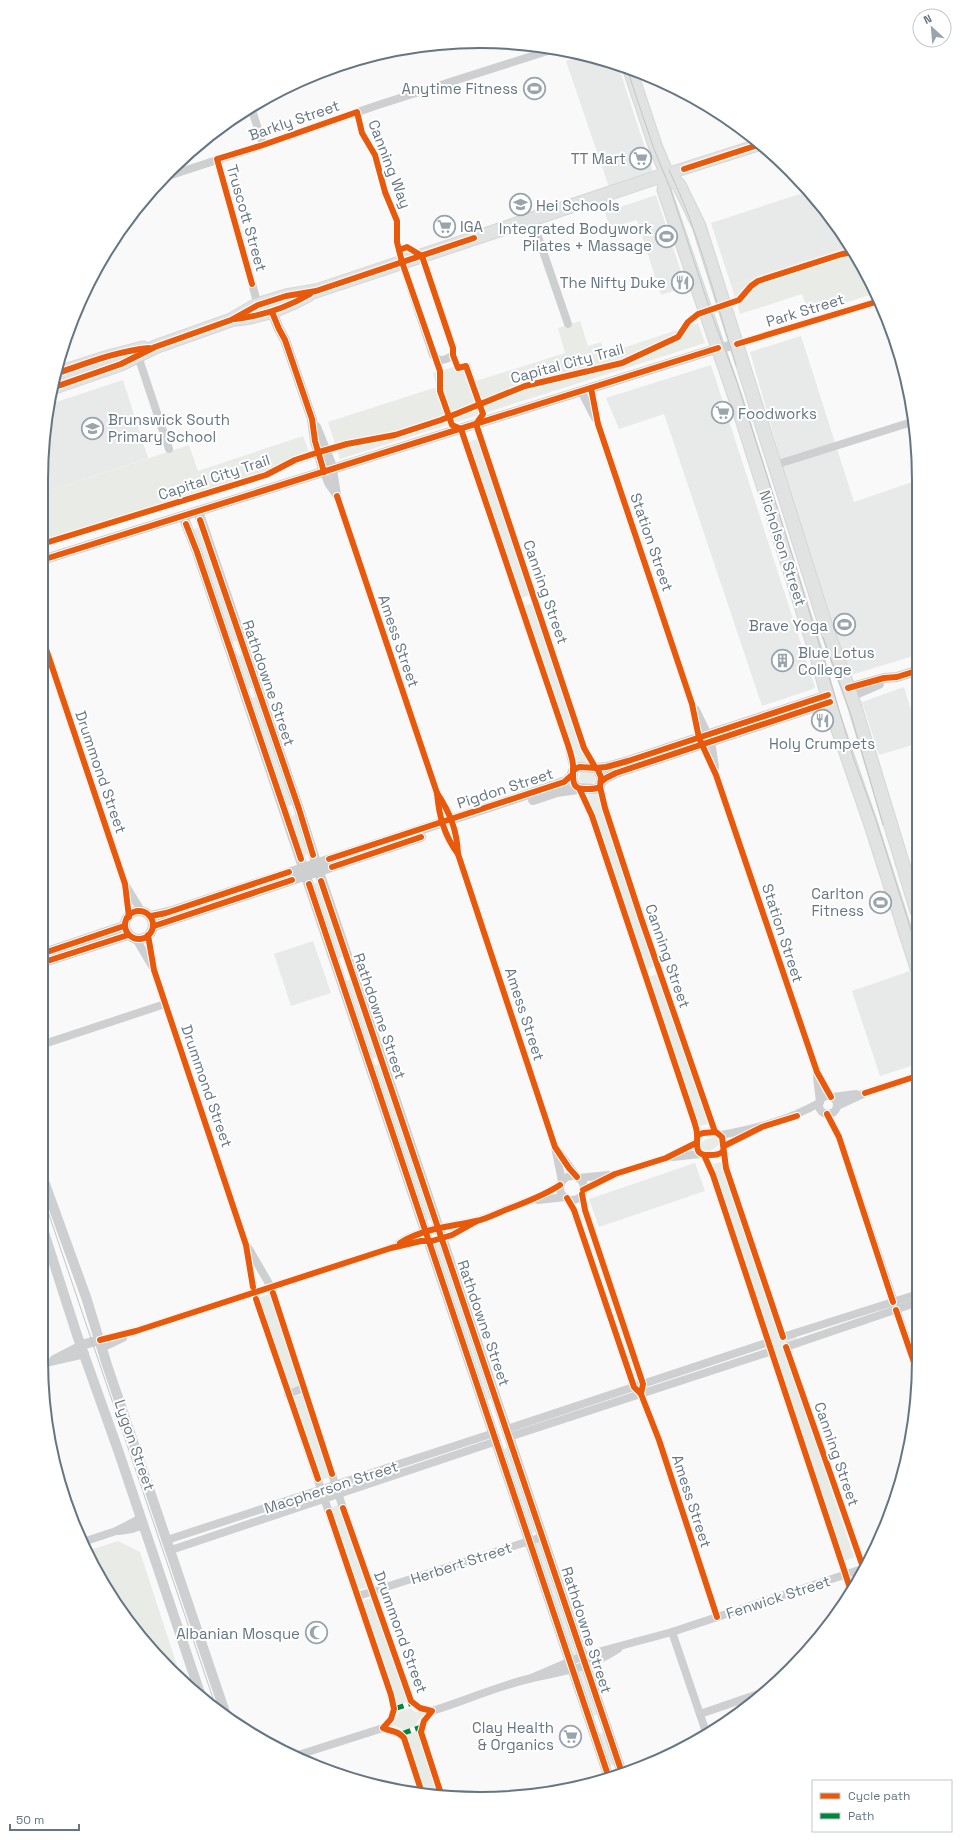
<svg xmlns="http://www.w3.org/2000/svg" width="960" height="1840" viewBox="0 0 960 1840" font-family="'Space Grotesk',sans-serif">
<rect width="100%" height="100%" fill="#f9f9f9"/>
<g fill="#e8e9e9">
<path d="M585,54L594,56L618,65L653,172L609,187L566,61Z"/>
<path d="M806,192L845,236L850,246L731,285L711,223Z"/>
<path d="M656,195L686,287L661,295L637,220L610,228L605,212Z"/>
<path d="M801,336L854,502L915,481L916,655L848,676L798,520L750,352Z"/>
<path d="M711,365L815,687L813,689L762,706L664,414L619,429L606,398Z"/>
<path d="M123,380L148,458L42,493V452L50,404Z"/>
<path d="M904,687L916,726V744L879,755L862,702Z"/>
<path d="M313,941L331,993L291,1006L274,954Z"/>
<path d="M910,971L917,997V1064L880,1076L852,991Z"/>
<path d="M695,1163L705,1191L599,1227L589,1199Z"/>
</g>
<g fill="#e8ebe6">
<path d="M850,246L876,293L809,314L802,294L740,314L731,285Z"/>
<path d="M580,321L588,346L601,342L605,354L698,323L705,343L340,459L328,422L437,387L433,373L470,362L476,381L565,353L558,328Z"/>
<path d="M303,436L312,460L42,549V493L189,445L198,471Z"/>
<path d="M478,439L531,595L521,598L468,442Z"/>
<path d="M199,527L238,640L230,643L192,530Z"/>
<path d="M533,603L587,761L586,762L576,763L523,606Z"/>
<path d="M243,654L254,687L246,690L235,657Z"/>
<path d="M258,696L294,804L286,807L250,698Z"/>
<circle cx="587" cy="778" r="8"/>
<path d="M598,794L656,966L646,970L588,795Z"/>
<path d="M297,814L310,854L302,856L289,817Z"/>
<path d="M319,882L345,956L337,959L312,884Z"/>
<path d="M658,974L708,1124L699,1126L649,977Z"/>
<path d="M352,979L378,1057L371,1059L345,981Z"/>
<path d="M380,1064L433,1219L425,1221L373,1066Z"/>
<path d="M715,1137L717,1138L719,1144C716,1149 709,1152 703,1150L700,1144C705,1139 709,1138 715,1137Z"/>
<path d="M721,1162L781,1339L796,1337L797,1340L783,1347L854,1557L845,1561L711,1165Z"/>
<path d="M441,1242L494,1398L485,1401L433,1244Z"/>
<path d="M269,1294L300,1386L290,1388L260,1297Z"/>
<path d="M303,1394L331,1477L321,1480L293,1397Z"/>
<path d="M507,1448H509L536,1532L532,1533L504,1449Z"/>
<path d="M340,1504L368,1587L358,1590L331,1508Z"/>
<path d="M118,1541L140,1552L182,1681L132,1627L100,1579L87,1551Z"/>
<path d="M541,1541L580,1655L572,1657L534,1544Z"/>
<path d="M372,1598L407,1702L397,1705L362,1601Z"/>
<path d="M585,1669L599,1714L592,1716L577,1672Z"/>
<path d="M410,1708L415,1712L425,1711L427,1715L418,1720L416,1726L404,1730L395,1726L389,1728L388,1724L396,1718L399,1712Z"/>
<path d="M417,1731L436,1791L434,1795L427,1794L407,1734Z"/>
<path d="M605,1732L616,1764L608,1767L598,1734Z"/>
</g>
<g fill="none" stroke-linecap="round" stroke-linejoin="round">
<defs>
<path id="secondary" d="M667,174L761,144"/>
<g id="primary">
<path d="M630,70L656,148L667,174L679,185L699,226L827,630L854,704L917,911"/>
<path d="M667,174L664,190L736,400L815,650L833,715L870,822L917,968"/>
<path d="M237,319C263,316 285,308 308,295"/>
<path d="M55,374L112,356L143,348"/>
<path d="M52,388L121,364L155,347L231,320L257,305L286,296L316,291L667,174"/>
</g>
</defs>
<use href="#secondary" stroke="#d5d6d7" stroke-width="13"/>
<use href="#primary" stroke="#d5d6d7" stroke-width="15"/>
<g stroke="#cecfd0" stroke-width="8">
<path d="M251,107L263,145"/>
<path d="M217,159L258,305"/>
<path d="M165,177L263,145L378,105L554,49"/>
<path d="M532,219L568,324"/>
<path d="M402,262L433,355C438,363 446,360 453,355V348L422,256"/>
<path d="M737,344L879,301"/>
<path d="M138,356L169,449"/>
<path d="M591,388L598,424L692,704L699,738L716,775L817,1072L831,1097"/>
<path d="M581,391L595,418"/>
<path d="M476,424L584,748L595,767"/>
<path d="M461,429L568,745L574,770"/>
<path d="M775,465L915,421"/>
<path d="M333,469L337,495"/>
<path d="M324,472L328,483L337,496L437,793C439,816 444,835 458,854"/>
<path d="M42,637L125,884L129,917"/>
<path d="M696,710L711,741L715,767"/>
<path d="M600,787L605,808L641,918L715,1132"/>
<path d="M580,790L592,816L694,1121C695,1125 697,1129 697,1134C698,1145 693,1156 710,1155C715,1155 719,1155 722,1152"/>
<path d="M437,793C450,813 457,830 458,854L555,1147L562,1181"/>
<path d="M126,886L142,912"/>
<path d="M148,935L154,970L246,1245L254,1292L391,1695L394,1709L391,1719L383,1728"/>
<path d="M136,939L152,966"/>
<path d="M41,1045L165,1004"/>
<path d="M817,1077L820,1102"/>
<circle cx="828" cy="1105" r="9"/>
<path d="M832,1097L856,1094"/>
<path d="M837,1106L865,1093L917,1076"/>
<path d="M827,1114L839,1137L918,1374"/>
<path d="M698,1135L703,1133L716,1132L722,1137L726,1168L783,1337L918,1294"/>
<path d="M721,1135C757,1128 787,1121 819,1103"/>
<path d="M724,1146L754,1131"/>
<path d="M559,1152L577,1177"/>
<path d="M704,1155L713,1175L851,1591"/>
<path d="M673,1157L700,1154"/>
<circle cx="572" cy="1188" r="12"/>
<path d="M579,1178L608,1175"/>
<path d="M583,1190L615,1174L666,1158L696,1143"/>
<path d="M582,1194L585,1210L643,1384L642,1390"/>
<path d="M567,1198L574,1210L634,1387L641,1394L659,1440L717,1617"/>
<path d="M538,1200L565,1197"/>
<path d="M399,1243C423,1228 448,1227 475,1221C486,1219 497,1213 507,1209C526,1202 543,1196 560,1185"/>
<path d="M249,1249L271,1287L341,1502L411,1701L420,1708L432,1711"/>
<path d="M100,1340L136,1331L391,1248L421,1241H432L452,1235L477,1221"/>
<path d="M102,1348L123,1338"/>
<path d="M54,1359L81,1345"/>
<path d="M41,1364L85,1354"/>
<path d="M288,1394L304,1388"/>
<path d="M507,1429L769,1342"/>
<path d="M509,1437L772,1351"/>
<path d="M119,1531L132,1529L144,1525"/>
<path d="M167,1540L494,1433"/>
<path d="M83,1542L116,1531L141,1518"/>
<path d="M171,1550L497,1441"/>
<path d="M864,1570L786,1347L918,1302"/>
<path d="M358,1596L542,1537"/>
<path d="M672,1632L707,1735"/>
<path d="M529,1679L583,1656L672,1632L865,1568"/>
<path d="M432,1711C464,1701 496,1687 528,1679C563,1671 586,1670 618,1649"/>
<path d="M432,1711L424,1721L421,1732L442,1797"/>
<path d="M700,1714L764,1692"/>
<path d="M383,1728C391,1732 398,1730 404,1738L422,1793"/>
<path d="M295,1756L383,1728"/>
</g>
<g stroke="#cecfd0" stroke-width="10">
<path d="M272,312L279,329L285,340L312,419L315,441L324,472"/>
<path d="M316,427L333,469"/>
<path d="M198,511L299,809L321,878L622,1773"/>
<path d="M183,516L197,552L609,1778"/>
<path d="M42,560L709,351L737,344"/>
<path d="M848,688L884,678L897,677L916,671"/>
<path d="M851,696L879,684"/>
<path d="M579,767L597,768L601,777L600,787L594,789L577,788C573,782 570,775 574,769Z"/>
<path d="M596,768L606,767L628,761L828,695"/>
<path d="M601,782L606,778L616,773L830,702"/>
<path d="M533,800L557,792L578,789"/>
<circle cx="139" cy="925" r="14"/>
<path d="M151,916L169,912L514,799L566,781L573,774"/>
<path d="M154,926L421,837"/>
<path d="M41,954L124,926"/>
<path d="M41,963L128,935"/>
<path d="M41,1173L86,1297L107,1365L227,1718"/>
<path d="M41,1223L77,1335L118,1450L202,1699"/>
<path d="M81,1345L100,1340"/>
</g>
<use href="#secondary" stroke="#e1e2e2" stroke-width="11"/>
<use href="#primary" stroke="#e1e2e2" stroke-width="13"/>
<g stroke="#c3c5c6" stroke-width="1">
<path d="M627,69L654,149L670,188L710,310L737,382L795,564L854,760L876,820L917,949"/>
<path d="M669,170C699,231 715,300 736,365"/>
<path d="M823,637L851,715L883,825"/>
<path d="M41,1191L217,1710"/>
</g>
<g stroke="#00873e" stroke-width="5" stroke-dasharray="10 5" stroke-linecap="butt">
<path d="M394,1709L412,1703"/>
<path d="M401,1734L421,1727"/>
</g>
<defs>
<g id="cycleway">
<path d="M684,169L761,144"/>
<path d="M399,250L407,247L422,256L453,348V355L458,368L466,366L483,414L476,424L584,748L595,767"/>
<path d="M252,284L217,159L263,145L357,112L362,133L375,155L385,192L397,221V242L402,262L440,371V391L452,425L461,429L568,745C570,752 574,762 573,769C573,783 572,790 588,789C593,789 596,789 600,787L601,777L597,768L579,767L574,770"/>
<path d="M272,312L279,329L285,340L312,419L315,441L324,472"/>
<path d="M235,319C263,316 286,308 310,294"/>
<path d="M737,344L879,301"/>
<path d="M55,374C85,364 117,351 149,348"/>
<path d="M52,388L121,364L155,347L231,320L258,305L286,296L316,291L474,238"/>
<path d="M591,388L598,424L692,704L699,738L716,775L817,1072L831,1097"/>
<path d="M337,496L437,793C439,816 444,835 458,854"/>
<path d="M200,520L299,809L313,855"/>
<path d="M186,524L197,552L301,859"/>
<path d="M42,544L266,475L295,460L319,452L347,444L395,435L441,420L525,386L622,363L678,337L688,322L698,314L739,300L751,286L758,281L842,254L854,252"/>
<path d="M42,560L718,348"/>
<path d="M42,637L125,884L129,917"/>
<path d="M848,688L884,678L897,677L916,671"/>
<path d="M596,768L606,767L628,761L828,695"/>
<path d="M601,782L606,778L616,773L830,702"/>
<path d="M600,787L605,808L641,918L715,1132"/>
<path d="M580,790L592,816L694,1121C695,1125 697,1129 697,1134C698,1145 693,1156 710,1155C715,1155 719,1155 722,1152"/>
<path d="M437,793C450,813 457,830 458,854L555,1147L569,1168L577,1177"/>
<path d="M329,859L564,782L573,774"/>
<path d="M332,867L421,837"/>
<path d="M321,881L622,1773"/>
<path d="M309,884L609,1778"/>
<circle cx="139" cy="925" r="14"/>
<path d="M151,916L166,913L289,872"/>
<path d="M154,926L292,880"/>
<path d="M148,935L154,970L246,1245L253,1287"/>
<path d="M41,954L124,926"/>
<path d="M41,963L128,935"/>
<path d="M865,1093L917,1076"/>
<path d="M827,1114L839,1137L893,1302"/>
<path d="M698,1135L703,1133L716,1132L722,1137L726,1168L783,1337"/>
<path d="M724,1146L762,1127L797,1116"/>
<path d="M704,1155L713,1175L851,1591"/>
<path d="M583,1190L615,1174L666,1158L696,1143"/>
<path d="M582,1194L585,1210L643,1384L641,1394"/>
<path d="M567,1198L574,1210L634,1387L641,1394L659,1440L717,1617"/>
<path d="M400,1243C424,1228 449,1227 476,1221C487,1219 497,1213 508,1209C526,1202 543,1196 560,1185"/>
<path d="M273,1293L332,1474"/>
<path d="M256,1299L318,1479"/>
<path d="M896,1310L918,1374"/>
<path d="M100,1340L136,1331L391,1248L421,1241H432L452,1235L477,1221"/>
<path d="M786,1347L864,1570"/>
<path d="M343,1508L411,1701L420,1708L432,1711L424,1721L421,1732L442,1797"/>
<path d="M329,1512L391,1695L394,1709L391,1719L383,1728C391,1732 398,1730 404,1738L422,1793"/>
</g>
</defs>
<use href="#cycleway" stroke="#fff" stroke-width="8"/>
<use href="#cycleway" stroke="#e8590c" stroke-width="6"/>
</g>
<defs>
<symbol id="stadium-ring" viewBox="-11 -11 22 22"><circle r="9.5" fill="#fff" stroke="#99a4ac" stroke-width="1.5"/><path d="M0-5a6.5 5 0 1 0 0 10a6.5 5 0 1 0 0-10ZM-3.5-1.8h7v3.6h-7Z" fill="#99a4ac"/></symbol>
<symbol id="supermarket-ring" viewBox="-11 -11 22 22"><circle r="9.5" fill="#fff" stroke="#99a4ac" stroke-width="1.5"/><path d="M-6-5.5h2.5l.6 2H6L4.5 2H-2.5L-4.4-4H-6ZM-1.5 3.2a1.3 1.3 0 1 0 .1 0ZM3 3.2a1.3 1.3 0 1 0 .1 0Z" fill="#99a4ac"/></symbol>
<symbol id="school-ring" viewBox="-11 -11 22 22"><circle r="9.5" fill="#fff" stroke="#99a4ac" stroke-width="1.5"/><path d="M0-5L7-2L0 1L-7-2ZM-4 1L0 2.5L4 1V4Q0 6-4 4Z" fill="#99a4ac"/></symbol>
<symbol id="restaurant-ring" viewBox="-11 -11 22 22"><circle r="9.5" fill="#fff" stroke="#99a4ac" stroke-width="1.5"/><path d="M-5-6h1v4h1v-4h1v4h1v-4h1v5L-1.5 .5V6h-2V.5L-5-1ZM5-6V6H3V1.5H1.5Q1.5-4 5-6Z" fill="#99a4ac"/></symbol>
<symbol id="building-ring" viewBox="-11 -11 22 22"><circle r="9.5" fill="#fff" stroke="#99a4ac" stroke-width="1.5"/><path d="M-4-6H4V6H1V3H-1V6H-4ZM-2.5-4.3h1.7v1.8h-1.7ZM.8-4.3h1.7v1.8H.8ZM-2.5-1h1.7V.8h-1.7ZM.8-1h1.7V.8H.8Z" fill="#99a4ac"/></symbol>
<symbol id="mosque-ring" viewBox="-11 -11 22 22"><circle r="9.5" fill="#fff" stroke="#99a4ac" stroke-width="1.5"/><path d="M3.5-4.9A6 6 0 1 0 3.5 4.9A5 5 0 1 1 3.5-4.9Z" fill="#99a4ac"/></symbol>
</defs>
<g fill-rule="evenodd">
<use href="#stadium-ring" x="522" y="76" width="25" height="25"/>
<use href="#supermarket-ring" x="628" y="146" width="25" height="25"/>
<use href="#school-ring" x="508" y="192" width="25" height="25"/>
<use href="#supermarket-ring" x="432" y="214" width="25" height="25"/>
<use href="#stadium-ring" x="654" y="224" width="25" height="25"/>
<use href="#restaurant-ring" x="670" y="270" width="25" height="25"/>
<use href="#supermarket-ring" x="710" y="400" width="25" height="25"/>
<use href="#school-ring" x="80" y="416" width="25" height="25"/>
<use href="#stadium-ring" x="832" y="612" width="25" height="25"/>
<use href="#building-ring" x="770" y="648" width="25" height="25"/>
<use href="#restaurant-ring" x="810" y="708" width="25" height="25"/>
<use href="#stadium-ring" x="868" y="890" width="25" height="25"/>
<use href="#mosque-ring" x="304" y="1620" width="25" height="25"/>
<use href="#supermarket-ring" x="558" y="1724" width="25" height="25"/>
</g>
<g text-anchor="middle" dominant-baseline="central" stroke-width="4" stroke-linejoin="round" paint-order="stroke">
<g font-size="15" fill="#657683" stroke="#fff" text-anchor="end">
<text x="518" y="88">Anytime Fitness</text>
<text x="626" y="158">TT Mart</text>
<text x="536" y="205" text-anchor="start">Hei Schools</text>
<text x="460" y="226" text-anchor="start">IGA</text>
<text x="652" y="228">Integrated Bodywork<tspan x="652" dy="17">Pilates + Massage</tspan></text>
<text x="666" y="282">The Nifty Duke</text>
<text x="738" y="413" text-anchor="start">Foodworks</text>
<text x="108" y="419" text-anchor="start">Brunswick South<tspan x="108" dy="17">Primary School</tspan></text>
<text x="828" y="625">Brave Yoga</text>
<text x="798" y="652" text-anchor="start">Blue Lotus<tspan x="798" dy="17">College</tspan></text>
<text x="822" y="743" text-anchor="middle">Holy Crumpets</text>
<text x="864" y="893">Carlton<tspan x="864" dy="17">Fitness</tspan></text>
<text x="300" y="1633">Albanian Mosque</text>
<text x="554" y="1727">Clay Health<tspan x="554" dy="17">&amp; Organics</tspan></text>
</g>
<g font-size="15" fill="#657683" stroke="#fff">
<text transform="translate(294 120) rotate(-19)">Barkly Street</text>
<text transform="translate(390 164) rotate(69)">Canning Way</text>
<text transform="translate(247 218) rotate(74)">Truscott Street</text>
<text transform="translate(805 310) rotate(-17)">Park Street</text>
<text transform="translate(567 363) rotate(-15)">Capital City Trail</text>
<text transform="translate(214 477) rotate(-18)">Capital City Trail</text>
<text transform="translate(652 542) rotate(71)">Station Street</text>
<text transform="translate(783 548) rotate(72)">Nicholson Street</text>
<text transform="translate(546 592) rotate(71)">Canning Street</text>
<text transform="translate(399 641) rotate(71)">Amess Street</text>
<text transform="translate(269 683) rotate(71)">Rathdowne Street</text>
<text transform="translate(101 772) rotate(71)">Drummond Street</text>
<text transform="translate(505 788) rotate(-18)">Pigdon Street</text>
<text transform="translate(783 933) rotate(72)">Station Street</text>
<text transform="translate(668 956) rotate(71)">Canning Street</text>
<text transform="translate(525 1014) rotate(72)">Amess Street</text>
<text transform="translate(380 1016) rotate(71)">Rathdowne Street</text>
<text transform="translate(207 1086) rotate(71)">Drummond Street</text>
<text transform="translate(484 1323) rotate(71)">Rathdowne Street</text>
<text transform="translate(135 1445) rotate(71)">Lygon Street</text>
<text transform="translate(837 1454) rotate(71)">Canning Street</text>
<text transform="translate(331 1487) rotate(-18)">Macpherson Street</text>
<text transform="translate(692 1501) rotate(72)">Amess Street</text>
<text transform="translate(461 1563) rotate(-18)">Herbert Street</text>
<text transform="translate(778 1597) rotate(-18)">Fenwick Street</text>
<text transform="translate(587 1630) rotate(72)">Rathdowne Street</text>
<text transform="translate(401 1632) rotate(70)">Drummond Street</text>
</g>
</g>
<path d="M0 0H960V1840H0ZM480 48H480A432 432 0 0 1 912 480V1360A432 432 0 0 1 480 1792H480A432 432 0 0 1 48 1360V480A432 432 0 0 1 480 48Z" fill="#fff" fill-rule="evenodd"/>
<path fill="none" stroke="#657683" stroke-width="2" d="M480 48H480A432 432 0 0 1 912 480V1360A432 432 0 0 1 480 1792H480A432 432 0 0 1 48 1360V480A432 432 0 0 1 480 48Z"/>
<rect x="812" y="1780" width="140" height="52" fill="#ffffff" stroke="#c1c8cd"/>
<rect x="820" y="1793" width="20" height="6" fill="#e8590c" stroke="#c1c8cd"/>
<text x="848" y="1800" font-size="12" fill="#657683">Cycle path</text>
<rect x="820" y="1813" width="20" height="6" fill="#00873e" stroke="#c1c8cd"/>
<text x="848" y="1820" font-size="12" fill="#657683">Path</text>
<g transform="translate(932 28) rotate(334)"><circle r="19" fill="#ffffff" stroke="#c1c8cd"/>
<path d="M0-3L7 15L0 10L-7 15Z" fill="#99a4ac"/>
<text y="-6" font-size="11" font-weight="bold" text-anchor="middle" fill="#657683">N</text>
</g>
<path d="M10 1824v6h69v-6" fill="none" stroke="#657683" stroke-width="2"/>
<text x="16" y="1824" font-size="12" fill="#657683" stroke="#ffffff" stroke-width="3" paint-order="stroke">50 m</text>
</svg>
